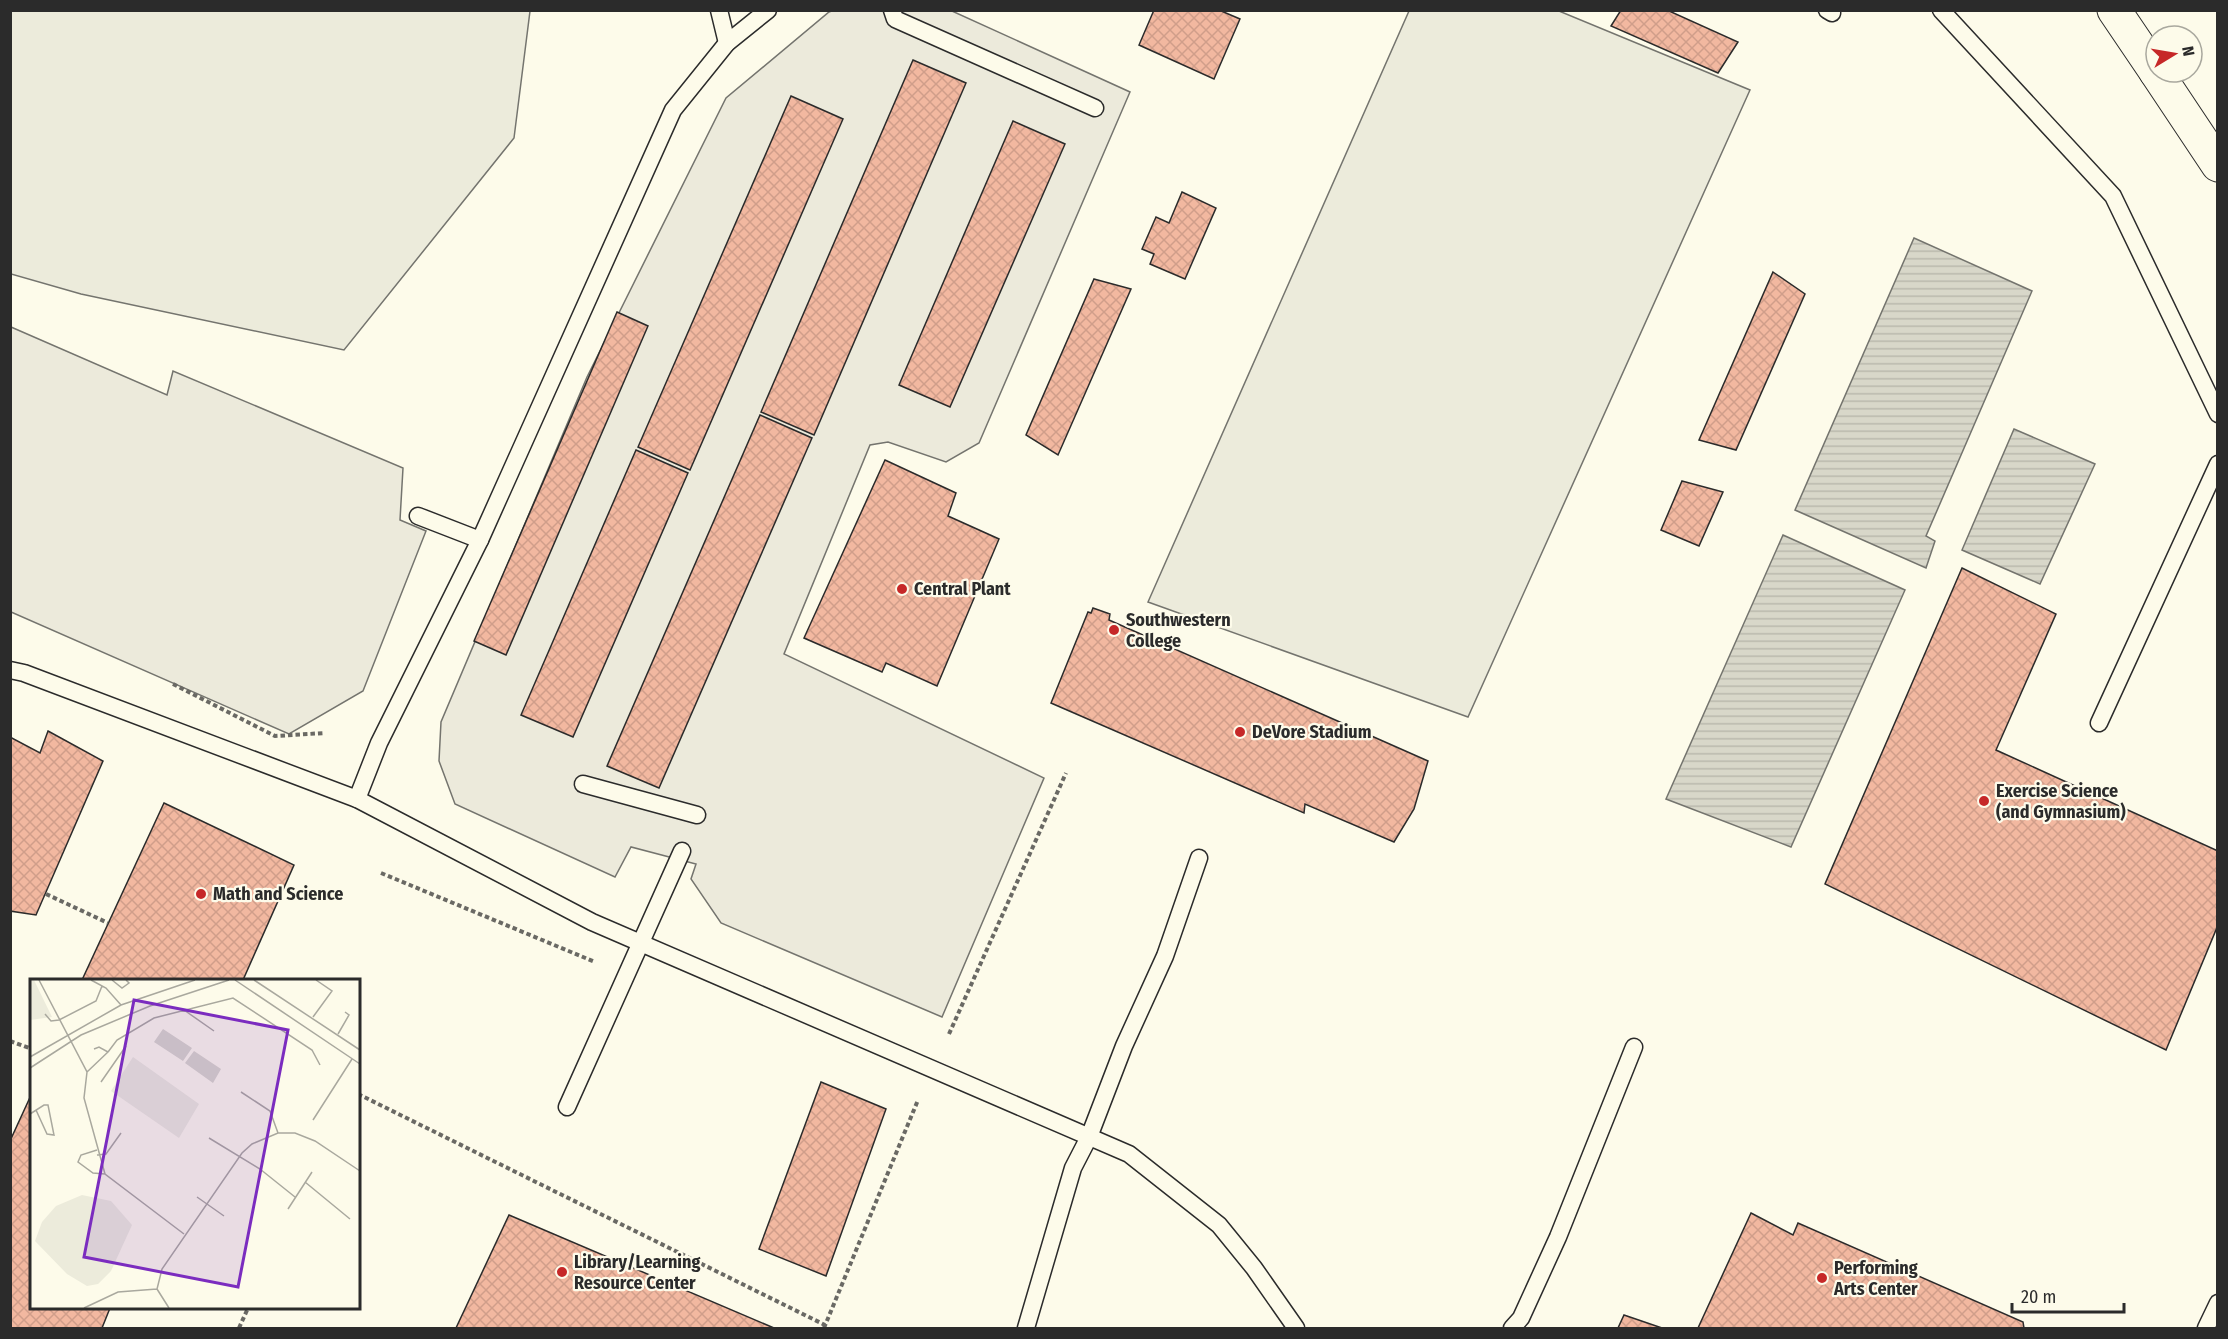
<svg xmlns="http://www.w3.org/2000/svg" width="2228" height="1339" viewBox="0 0 2228 1339" font-family="'Fira Sans Condensed',sans-serif">
<defs>
<pattern id="water-rules" width="6" height="5" patternUnits="userSpaceOnUse" patternTransform="scale(1.5)"><rect width="6" height="5" fill="#d8d7c9"/><path d="M0 2.5h6" fill="none" stroke="#bab9ad"/></pattern>
<pattern id="building-cross-hatch" width="8" height="8" patternUnits="userSpaceOnUse" patternTransform="scale(1.5)"><rect width="8" height="8" fill="#f2b8a0"/><path d="M0 0l8 8M0 8l8-8" fill="none" stroke="#d09e8a"/></pattern>
</defs>
<rect width="100%" height="100%" fill="#fdfbea"/>
<g fill="#ecebdb" stroke="#74746e" stroke-width="1.5">
<path d="M10,11H530L514,138L344,350L81,294L11,274Z"/>
<path d="M1409,11H1559L1750,90L1468,717L1148,602Z"/>
</g>
<g fill="#eceadb" stroke="#74746e" stroke-width="1.5">
<path d="M834,10L952,11L1130,92L979,443L946,462L888,442L870,445L784,654L1044,778L942,1017L721,923L691,879L696,864L631,847L615,877L455,804L439,761L441,722L587,377L726,98L829,12Z"/>
<path d="M11,327L167,395L173,371L403,468L400,520L426,531L363,691L289,734L11,612Z"/>
</g>
<g fill="url(#water-rules)" stroke="#74746e" stroke-width="1.5">
<path d="M1914,238L2032,291L1926,536L1935,541L1926,568L1795,510Z"/>
<path d="M2014,429L2095,464L2040,584L1962,550Z"/>
<path d="M1783,535L1905,590L1791,847L1666,799Z"/>
</g>
<g fill="url(#building-cross-hatch)" stroke="#2b2b2b" stroke-width="1.5">
<path d="M1154,10H1219L1240,19L1214,79L1139,45Z"/>
<path d="M1621,10H1667L1738,42L1718,73L1611,26Z"/>
<path d="M913,60L966,83L814,435L761,412Z"/>
<path d="M791,96L843,119L690,470L638,447Z"/>
<path d="M1013,121L1065,144L950,407L899,385Z"/>
<path d="M1182,192L1216,208L1185,279L1150,264L1154,254L1142,249L1156,217L1169,223Z"/>
<path d="M1773,272L1805,294L1736,450L1699,440Z"/>
<path d="M1094,279L1131,289L1058,455L1026,435Z"/>
<path d="M617,312L648,326L506,655L474,641Z"/>
<path d="M760,415L812,438L659,788L607,766Z"/>
<path d="M636,450L688,473L573,737L521,715Z"/>
<path d="M885,460L956,493L948,516L999,539L937,686L886,663L882,672L804,638Z"/>
<path d="M1682,481L1723,492L1699,546L1661,530Z"/>
<path d="M1962,568L2056,614L1996,750L2218,851V925L2166,1050L1825,884Z"/>
<path d="M1093,608L1110,614L1109,620L1428,761L1414,809L1394,842L1305,804L1304,813L1051,703L1088,612L1091,613Z"/>
<path d="M48,731L103,761L36,915L10,911V737L40,753Z"/>
<path d="M164,803L294,865L243,980H82Z"/>
<path d="M821,1082L886,1109L826,1276L759,1249Z"/>
<path d="M32,1093V1308H110L102,1328H10V1141Z"/>
<path d="M1751,1213L1793,1235L1798,1223L2023,1322L2024,1328H1698Z"/>
<path d="M509,1215L774,1328H456Z"/>
<path d="M1624,1315L1662,1328H1618Z"/>
</g>
<g fill="none" stroke-linecap="round" stroke-linejoin="round">
<defs>
<g id="service">
<path d="M719,10L727,43"/>
<path d="M892,10L895,19L1095,108"/>
<path d="M1827,10L1832,13"/>
<path d="M1941,10L2113,196L2218,414"/>
<path d="M418,516L480,540"/>
<path d="M10,670L24,673L357,799L592,922L1129,1154L1219,1225L1254,1268L1296,1328"/>
<path d="M2099,723L2218,464"/>
<path d="M583,784L697,815"/>
<path d="M357,799L379,743L480,540L673,110L727,43L768,10"/>
<path d="M567,1107L682,851"/>
<path d="M1026,1328L1073,1168L1089,1137L1124,1046L1165,956L1199,858"/>
<path d="M1512,1328L1521,1318L1558,1237L1634,1047"/>
<path d="M2206,1328L2218,1303"/>
</g>
<g id="primary">
<path d="M2114,10L2156,72"/>
<path d="M2156,72L2218,165"/>
</g>
</defs>
<use href="#service" stroke="#2b2b2b" stroke-width="19"/>
<use href="#primary" stroke="#2b2b2b" stroke-width="35"/>
<g stroke="#6a6964" stroke-width="4" stroke-dasharray="4.5 3" stroke-linecap="butt">
<path d="M173,684L275,736L325,733"/>
<path d="M381,873L595,962"/>
<path d="M46,894L108,923"/>
<path d="M949,1034L1066,773"/>
<path d="M10,1041L32,1049"/>
<path d="M358,1094L825,1325"/>
<path d="M239,1328L248,1308"/>
<path d="M824,1328L918,1100"/>
</g>
<use href="#service" stroke="#fdfbea" stroke-width="16"/>
<use href="#primary" stroke="#fdfbea" stroke-width="33"/>
</g>
<g fill="#c62828" stroke="#fdfbea" stroke-width="2">
<circle cx="902" cy="589" r="6"/>
<circle cx="1114" cy="630" r="6"/>
<circle cx="1240" cy="732" r="6"/>
<circle cx="1984" cy="801" r="6"/>
<circle cx="201" cy="894" r="6"/>
<circle cx="562" cy="1272" r="6"/>
<circle cx="1822" cy="1278" r="6"/>
</g>
<g text-anchor="middle" dominant-baseline="central" stroke-width="4.5" stroke-linejoin="round" paint-order="stroke">
<g font-size="18" font-weight="bold" fill="#2b2b2b" stroke="#fdfbea" text-anchor="start">
<text x="914" y="589">Central Plant</text>
<text x="1126" y="620">Southwestern<tspan x="1126" dy="21">College</tspan></text>
<text x="1252" y="732">DeVore Stadium</text>
<text x="1996" y="791">Exercise Science<tspan x="1996" dy="21">(and Gymnasium)</tspan></text>
<text x="213" y="894">Math and Science</text>
<text x="574" y="1262">Library/Learning<tspan x="574" dy="21">Resource Center</tspan></text>
<text x="1834" y="1268">Performing<tspan x="1834" dy="21">Arts Center</tspan></text>
</g>
</g>
<g transform="translate(30 979)">
<rect width="330" height="330" fill="#fdfbea"/>
<path d="M0,1H4L22,38L0,41Z" fill="#ecebdb"/>
<path d="M103,78L169,125L149,159L81,112ZM52,216L81,222L102,246L81,292L68,305L57,307L37,295L5,262L12,243L26,227Z" fill="#ecebdb"/>
<path d="M133,50L162,69L153,82L124,63ZM164,72L191,90L183,104L155,84Z" fill="#d8d7c9"/>
<path fill="none" stroke="#a9a89e" stroke-width="1.5" d="M9,1L57,93L54,119L75,195L154,255M61,1L76,9L91,26M82,1L92,9L99,4L96,1M205,1L330,85M224,1L330,71M154,31L184,52M15,35L21,42L29,41L66,22L72,7M283,38L302,12L286,1M308,55L319,36L315,33M78,73L87,61L124,39L203,19L282,71L290,86M0,78L91,26L165,1M0,89L51,56L120,27L199,1M57,93L78,73L69,68L64,70M71,103L96,67M211,113L240,132L248,154M0,135L14,126H18L24,156L17,155L6,131M283,141L322,80M179,159L230,190L265,218M67,171L51,176L48,183L63,194L75,195M67,176L76,175L91,154M275,203L320,240M167,218L194,237M258,230L282,193M54,329L88,313L127,310M139,329L127,310L132,290L212,174L222,165L248,154H265L285,162L330,192"/>
<path fill="#7b2cbf" fill-opacity="0.15" stroke="#7b2cbf" stroke-width="3" d="M104,21L258,51L208,308L54,278Z"/>
<rect width="330" height="330" fill="none" stroke="#2b2b2b" stroke-width="3"/>
</g>
<rect width="2228" height="1339" fill="none" stroke="#2b2b2b" stroke-width="24"/>
<g transform="translate(2174 54) rotate(79)"><circle r="28" fill="#fdfbea" stroke="#a9a89e" stroke-width="1.5"/>
<path d="M0-4.5L10 22L0 15L-10 22Z" fill="#c62828"/>
<text y="-9" font-size="16" font-weight="bold" text-anchor="middle" fill="#2b2b2b">N</text>
</g>
<path d="M2012 1303v9h112v-9" fill="none" stroke="#2b2b2b" stroke-width="3"/>
<text x="2021" y="1303" font-size="18" fill="#2b2b2b" stroke="#fdfbea" stroke-width="4.5" paint-order="stroke">20 m</text>
</svg>
